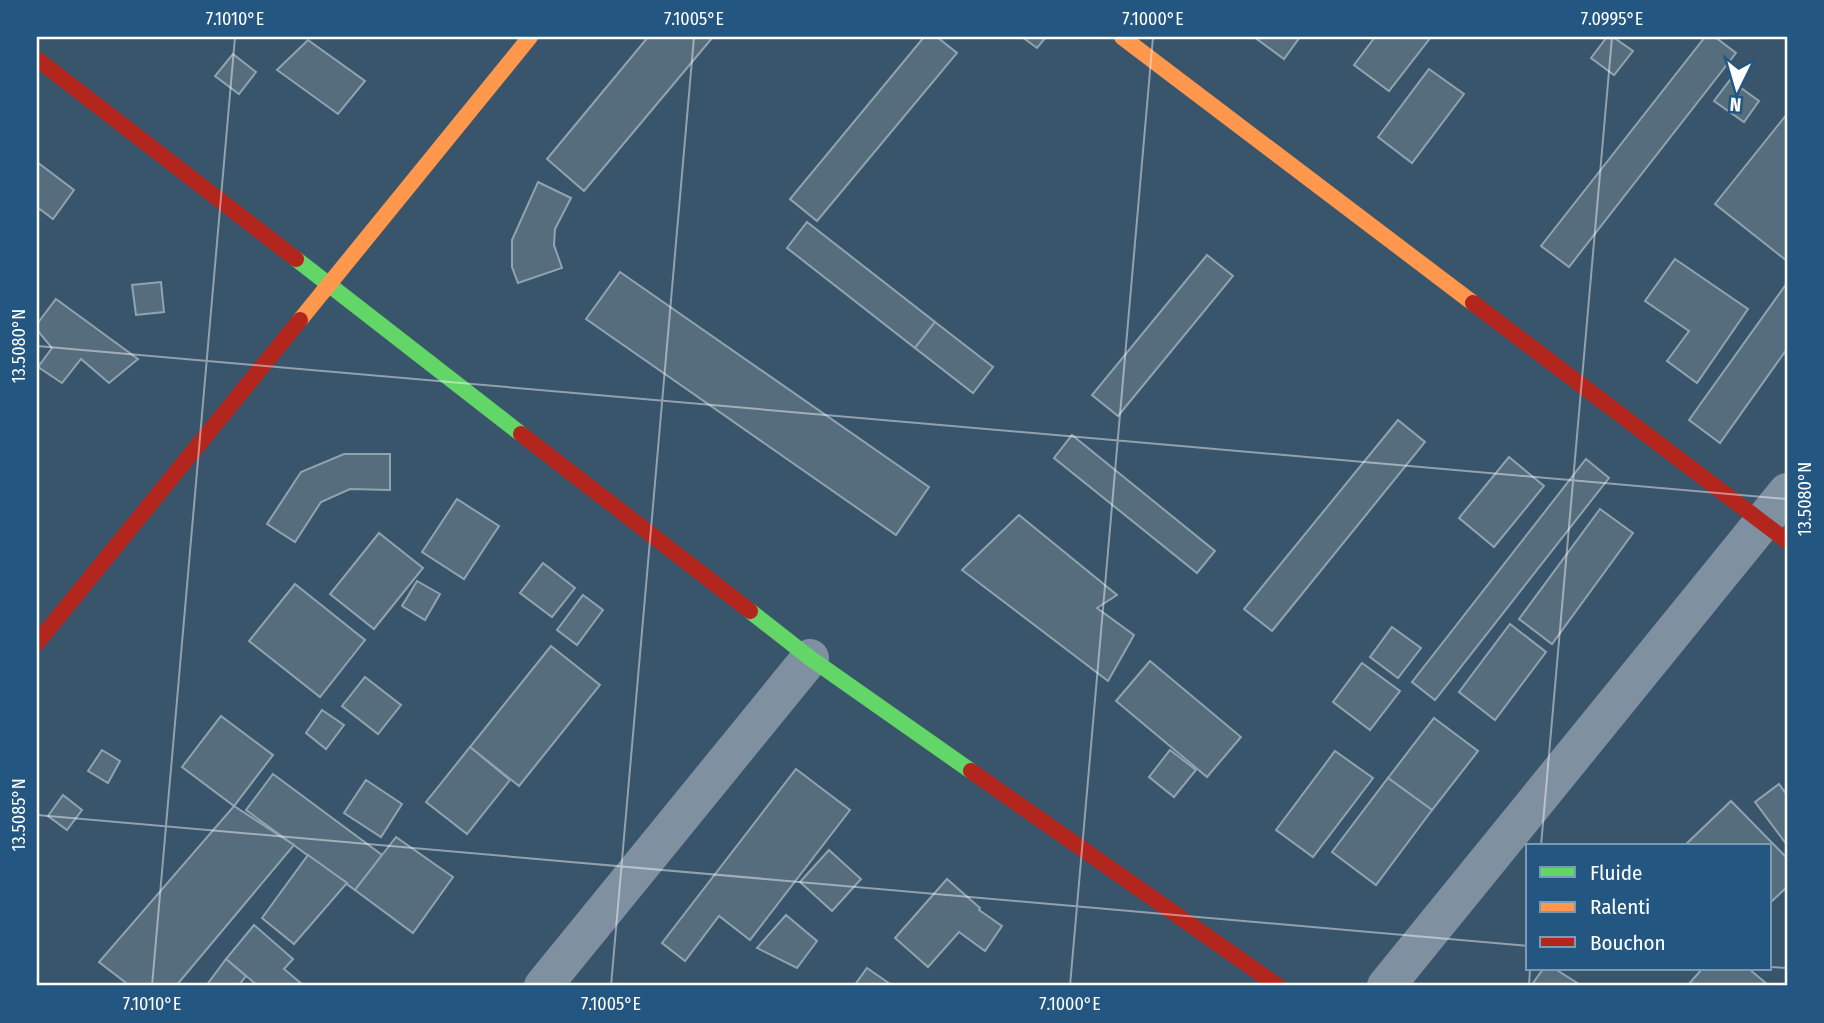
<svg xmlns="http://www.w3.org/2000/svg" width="1824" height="1023" viewBox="0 0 1824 1023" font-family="'Fira Sans Condensed',sans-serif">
<rect width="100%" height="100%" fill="#39556b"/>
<g fill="#566d7e" stroke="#92a3b0" stroke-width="2">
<path d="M648,37H713L584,191L547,159Z"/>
<path d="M924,37H937L957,53L817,221L790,199Z"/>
<path d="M1022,37H1046L1037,48Z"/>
<path d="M1254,37H1300L1284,59Z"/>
<path d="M1375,37H1431L1389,91L1354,65Z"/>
<path d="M1607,37H1613L1633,51L1614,75L1591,58Z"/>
<path d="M1705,37H1715L1736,53L1569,267L1541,246Z"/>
<path d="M308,40L365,81L338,114L277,70Z"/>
<path d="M233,54L256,72L239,94L215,76Z"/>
<path d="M1429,69L1464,94L1412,163L1378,137Z"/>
<path d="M1730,80L1759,101L1744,122L1714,101Z"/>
<path d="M1787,114V261L1715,204Z"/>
<path d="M37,162L74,190L53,219L37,207Z"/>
<path d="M538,182L571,198L555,229L554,245L562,268L518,283L512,267V240Z"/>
<path d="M807,222L935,322L915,348L787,248Z"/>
<path d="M1207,255L1233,276L1118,416L1092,395Z"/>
<path d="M1675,259L1748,309L1697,383L1667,361L1689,331L1645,301Z"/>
<path d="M620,272L929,487L896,535L586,319Z"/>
<path d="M161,282L164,312L136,315L132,285Z"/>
<path d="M1787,283V349L1720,443L1689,420Z"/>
<path d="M56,299L138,359L109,383L81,359L62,383L38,367L52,348L37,330V324Z"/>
<path d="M935,322L993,367L973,393L915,348Z"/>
<path d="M1398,420L1425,442L1272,631L1244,609Z"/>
<path d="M1072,435L1215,551L1197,573L1054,458Z"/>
<path d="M344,454H390V490L350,489L321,502L295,542L267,524L301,472Z"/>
<path d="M1509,457L1544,486L1494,547L1459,518Z"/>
<path d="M1586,459L1609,478L1435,700L1412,682Z"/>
<path d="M457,499L499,526L464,579L422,552Z"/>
<path d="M1600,509L1633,533L1552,644L1519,619Z"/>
<path d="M1019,515L1117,595L1097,608L1134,635L1108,681L962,570Z"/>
<path d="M379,533L423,568L374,629L330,594Z"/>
<path d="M543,563L575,588L552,617L520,593Z"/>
<path d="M417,581L440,594L425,620L402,606Z"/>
<path d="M295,584L365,640L320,697L249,641Z"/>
<path d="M583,595L603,610L577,645L557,630Z"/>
<path d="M1510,624L1546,652L1495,720L1459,692Z"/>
<path d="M1392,627L1421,648L1398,678L1370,657Z"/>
<path d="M551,646L600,685L519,786L470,747Z"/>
<path d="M1150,661L1241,737L1207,777L1116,701Z"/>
<path d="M1362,663L1400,691L1370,730L1333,702Z"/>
<path d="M365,677L401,705L378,734L342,706Z"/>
<path d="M322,710L344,725L326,749L306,733Z"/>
<path d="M221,716L273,755L234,806L182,767Z"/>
<path d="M1434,718L1478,751L1432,810L1388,778Z"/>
<path d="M470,747L510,780L467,834L426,802Z"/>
<path d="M102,750L120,761L108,783L88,771Z"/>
<path d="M1170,750L1196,770L1174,797L1149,777Z"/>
<path d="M1335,751L1373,778L1313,857L1276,830Z"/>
<path d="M796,769L850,810L750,940L719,916L685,961L662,943Z"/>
<path d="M273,774L382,855L355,890L246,810Z"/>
<path d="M1388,778L1432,810L1376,885L1332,852Z"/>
<path d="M366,780L402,804L381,837L344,813Z"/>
<path d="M1779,784L1787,795V845L1755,802Z"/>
<path d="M63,795L82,810L67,830L48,816Z"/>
<path d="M1731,801L1787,858V887L1770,903V846H1684Z"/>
<path d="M234,806L294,845L176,986H130L99,962Z"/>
<path d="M396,837L453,877L413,933L355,890Z"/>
<path d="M829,850L861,879L832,911L800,882Z"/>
<path d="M308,855L347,883L294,944L262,918Z"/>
<path d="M947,879L980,908L979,910L1002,926L985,951L959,932L928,967L895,938Z"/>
<path d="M786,915L817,941L797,968L757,948Z"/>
<path d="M254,925L293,959L284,969L303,985L301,986H258L226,959Z"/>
<path d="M226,959L246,976L238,986H206Z"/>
<path d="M867,968L893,986H854Z"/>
<path d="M1543,969H1555L1582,986H1531Z"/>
<path d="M1702,969H1749L1767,984L1766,986H1687Z"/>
</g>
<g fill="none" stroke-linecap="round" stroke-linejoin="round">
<g stroke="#7f91a1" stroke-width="38">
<path d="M543,986L810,658"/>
<path d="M1386,986L1787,492"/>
</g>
<g stroke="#63d668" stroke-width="16">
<path d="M296,259L521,434"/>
<path d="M750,611L810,658L971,771"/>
</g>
<g stroke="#ff974d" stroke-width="16">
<path d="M1122,37L1473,303"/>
<path d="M300,320L530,37"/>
</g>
<g stroke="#b3261e" stroke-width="16">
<path d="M37,59L296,259"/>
<path d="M1473,303L1787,541"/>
<path d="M521,434L750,611"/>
<path d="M37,643L300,320"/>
<path d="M971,771L1278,986"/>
</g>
</g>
<path fill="none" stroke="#fff" stroke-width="2" stroke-opacity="0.45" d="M37,346L1787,499M37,815L1528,946M1541,846L1612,37M1770,967L1787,968M152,986L235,37M611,986L694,37M1070,986L1153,37M1529,986L1530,969"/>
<rect width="1824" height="1023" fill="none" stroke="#235781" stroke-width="77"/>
<rect x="1526" y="844" width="245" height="126" fill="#235781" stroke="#7b9ab3" stroke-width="2"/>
<rect x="1540" y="867" width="35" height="10" fill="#63d668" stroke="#7b9ab3" stroke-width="2"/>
<text x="1590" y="880" font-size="21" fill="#ffffff">Fluide</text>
<rect x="1540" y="902" width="35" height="10" fill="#ff974d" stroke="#7b9ab3" stroke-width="2"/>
<text x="1590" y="914" font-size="21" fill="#ffffff">Ralenti</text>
<rect x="1540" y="937" width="35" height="10" fill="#b3261e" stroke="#7b9ab3" stroke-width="2"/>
<text x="1590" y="950" font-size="21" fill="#ffffff">Bouchon</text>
<g transform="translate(1737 88) rotate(185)" stroke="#235781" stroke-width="5" paint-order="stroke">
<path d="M0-5L12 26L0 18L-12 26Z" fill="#ffffff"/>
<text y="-10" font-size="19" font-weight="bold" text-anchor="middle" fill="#ffffff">N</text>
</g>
<rect x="38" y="38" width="1748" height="946" fill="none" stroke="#fff" stroke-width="2.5"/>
<g font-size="18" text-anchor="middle" fill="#fff">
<text x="235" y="25">7.1010°E</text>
<text x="694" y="25">7.1005°E</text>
<text x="1153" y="25">7.1000°E</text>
<text x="1612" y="25">7.0995°E</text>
<text transform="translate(19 346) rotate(-90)" y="6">13.5080°N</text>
<text transform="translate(1805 499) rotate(-90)" y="6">13.5080°N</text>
<text transform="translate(19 815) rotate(-90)" y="6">13.5085°N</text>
<text x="152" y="1010">7.1010°E</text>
<text x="611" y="1010">7.1005°E</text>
<text x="1070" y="1010">7.1000°E</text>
</g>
</svg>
